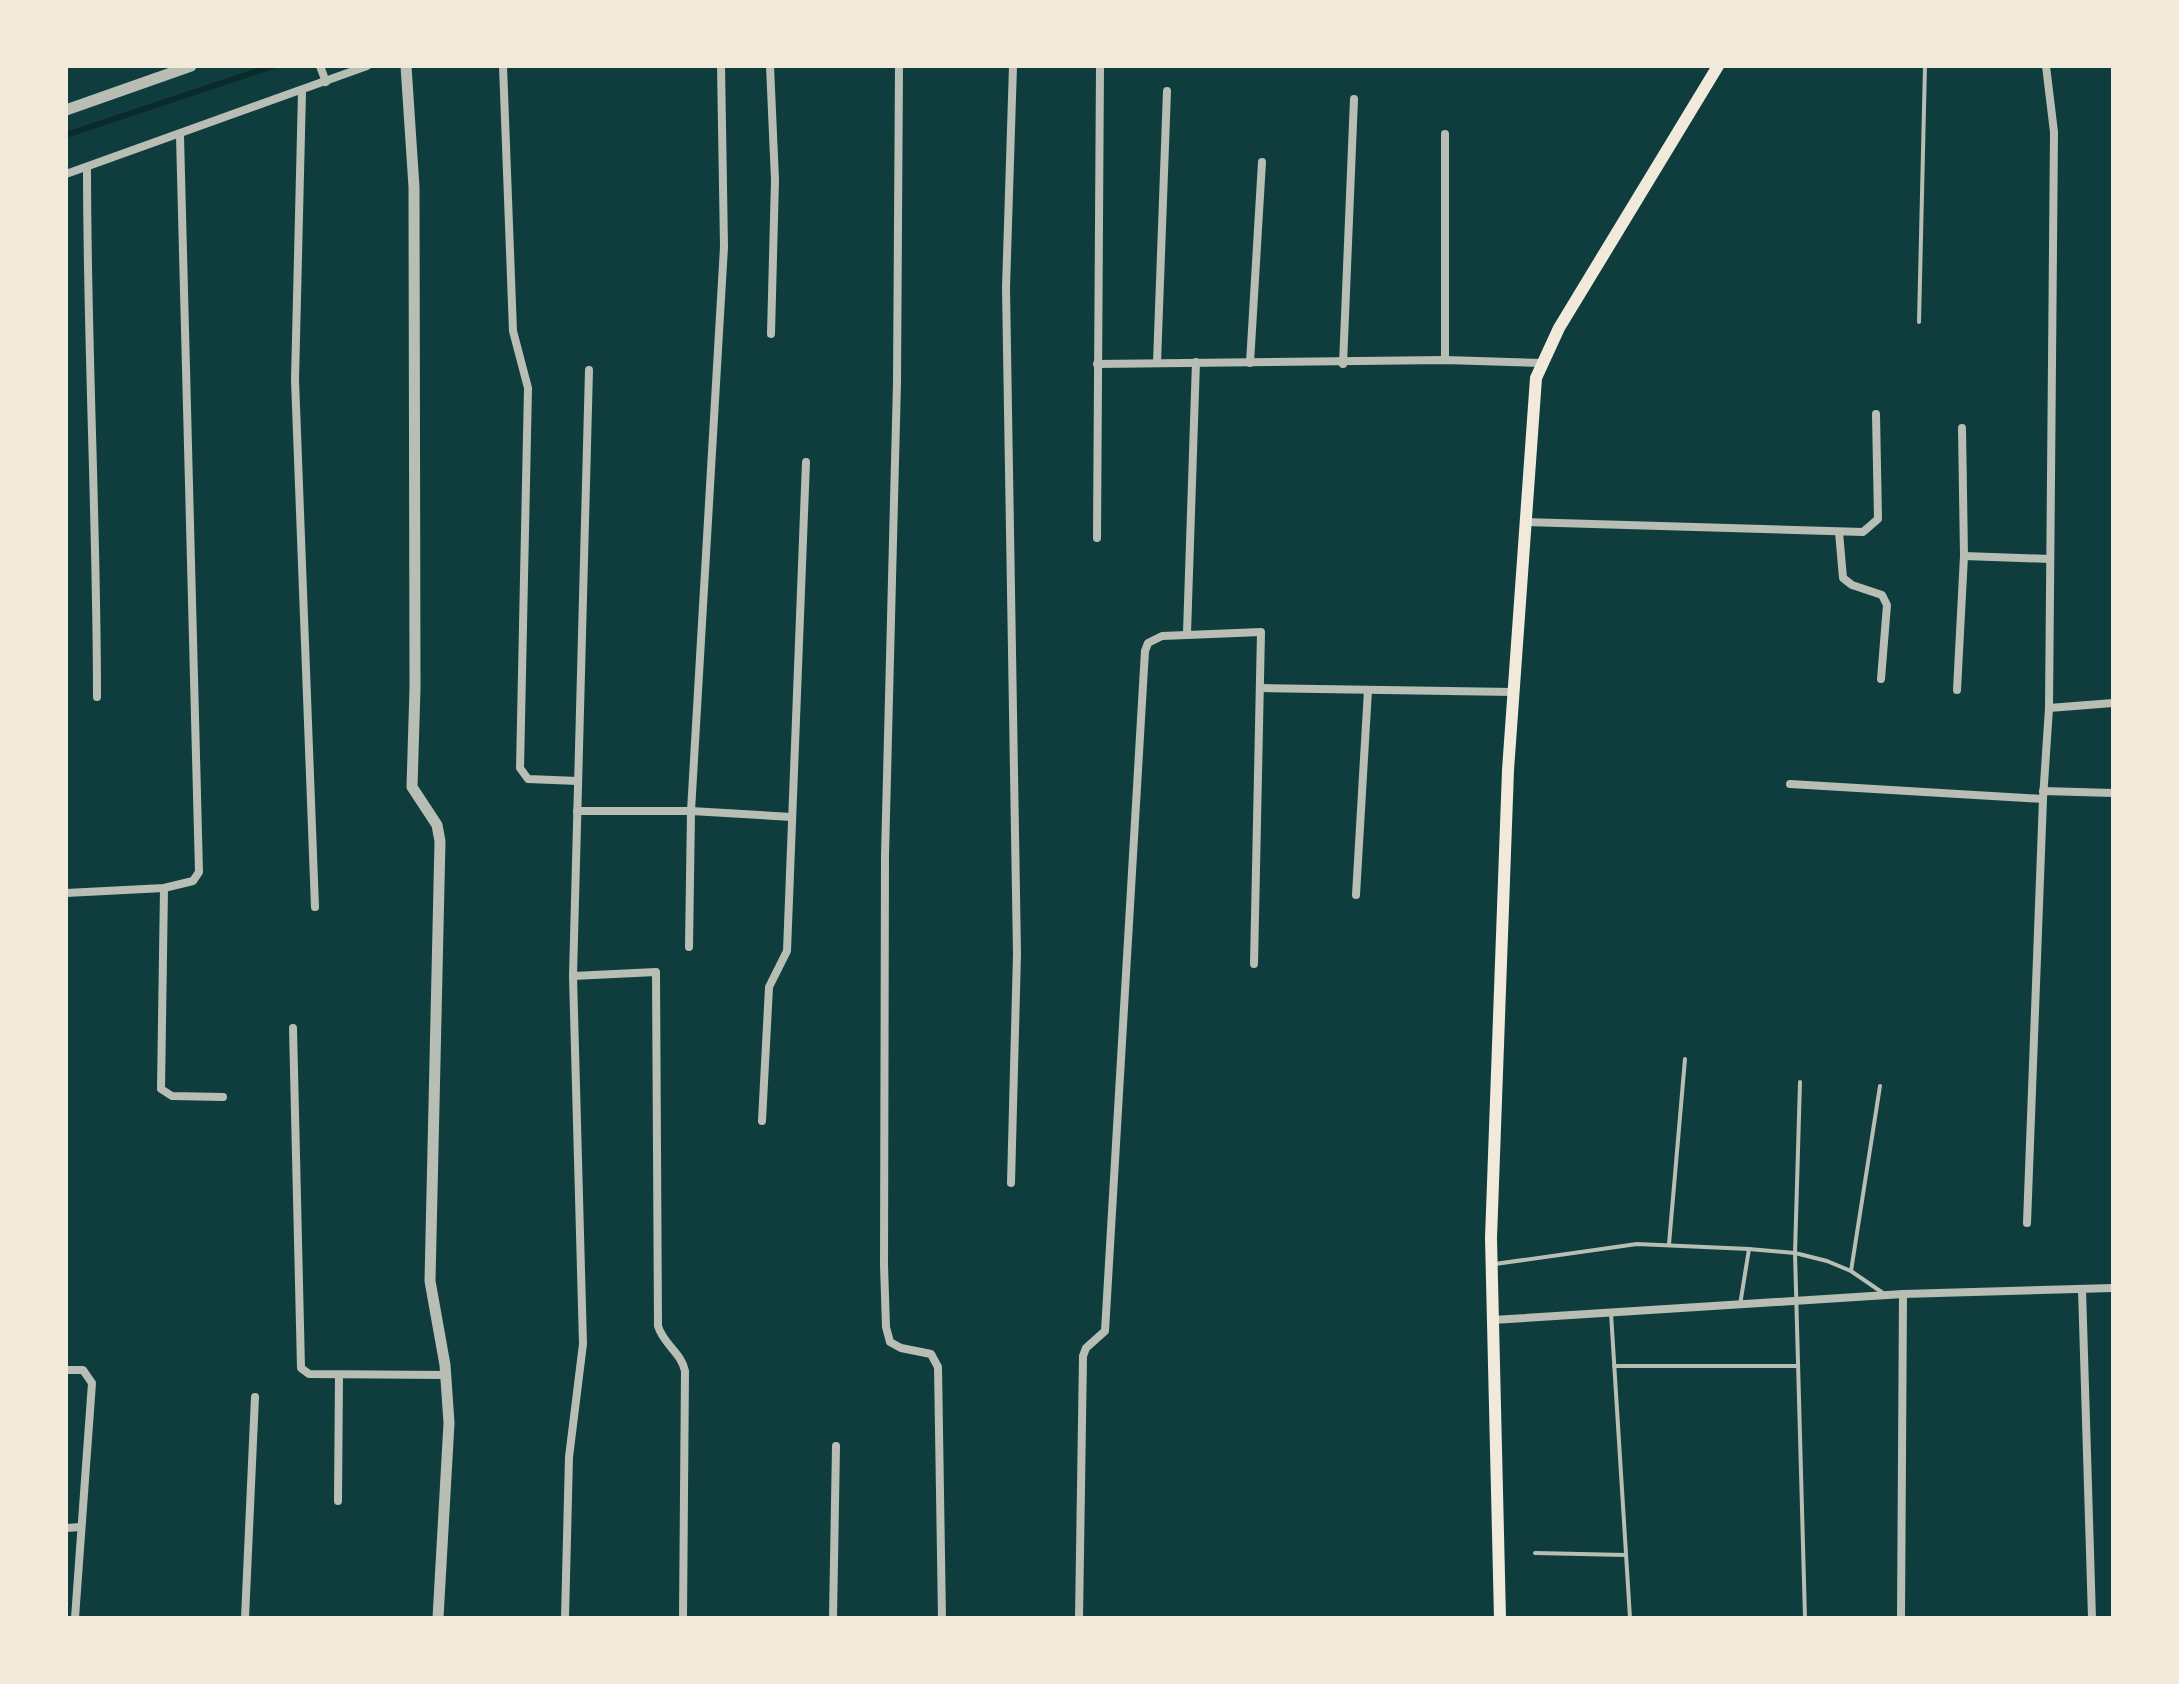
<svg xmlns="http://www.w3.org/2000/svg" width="2179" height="1684" viewBox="0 0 2179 1684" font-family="'Source Sans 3',sans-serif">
<rect width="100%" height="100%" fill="#0f3d3e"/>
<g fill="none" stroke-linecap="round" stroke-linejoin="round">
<path stroke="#0a2a2b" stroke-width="6" d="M66,135L273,66"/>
<g stroke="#b8beb3" stroke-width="4">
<path d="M1919,322L1925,66"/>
<path d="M1800,1082L1795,1253L1805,1618"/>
<path d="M1669,1244L1685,1059"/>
<path d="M1495,1264L1637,1244L1749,1249L1795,1253L1827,1261L1851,1271L1883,1293"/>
<path d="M1851,1271L1880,1086"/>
<path d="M1740,1305L1749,1249"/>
<path d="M1611,1313L1630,1618"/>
<path d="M1614,1366H1798"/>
<path d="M1535,1553L1626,1555"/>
</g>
<g stroke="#b8beb3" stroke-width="8">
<path d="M320,66L326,82"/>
<path d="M503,66L513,331L528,388L520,768L528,779L578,781"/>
<path d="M770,66L775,180L771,334"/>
<path d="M899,66L897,383L885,855L884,1265L886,1327L890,1342L901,1348L931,1354L938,1367L942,1618"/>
<path d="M302,92L295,380L315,907"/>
<path d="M1445,134V360"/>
<path d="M87,169C87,345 97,521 97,697"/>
<path d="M66,174L367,66"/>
<path d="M1157,363L1167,91"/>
<path d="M1250,363L1262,162"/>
<path d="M1097,364L1445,360L1542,363"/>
<path d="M1343,364L1354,99"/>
<path d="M1524,522L1863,532L1878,519L1876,414"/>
<path d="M1839,532L1843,578L1852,585L1882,595L1887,605L1881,679"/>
<path d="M1097,538L1100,66"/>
<path d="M1964,556L2050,559"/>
<path d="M1187,633L1196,362"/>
<path d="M1260,688L1513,692"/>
<path d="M1957,690L1964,556L1962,428"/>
<path d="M2049,708L2113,703"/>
<path d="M1790,784L2043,799L2049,708L2054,132L2046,66"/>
<path d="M2043,791L2113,793"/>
<path d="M577,811H691L792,817"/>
<path d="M164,888L161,1089L172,1096L223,1097"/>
<path d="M66,893L164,888L193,881L199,872L180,136"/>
<path d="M1356,895L1368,690"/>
<path d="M689,947L691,811L724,247L721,66"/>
<path d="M573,976L656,972L658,1326C663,1344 681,1352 685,1371L683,1618"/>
<path d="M293,1028L301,1368L309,1374L446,1375"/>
<path d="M762,1121L769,987L787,951L806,462"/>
<path d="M1011,1183L1017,954L1006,288L1013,66"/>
<path d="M2027,1223L2043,799"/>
<path d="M2082,1289L2092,1618"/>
<path d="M1493,1320L1903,1294L2113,1288"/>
<path d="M66,1370H83L92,1383L75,1618"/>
<path d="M338,1501L339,1375"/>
<path d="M66,1528L81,1527"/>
<path d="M245,1618L255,1397"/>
<path d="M565,1618L569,1457L583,1344L573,976L589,370"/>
<path d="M833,1618L836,1446"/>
<path d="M1079,1618L1083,1356L1086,1348L1105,1331L1145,651L1148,643L1162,636L1261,632L1254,964"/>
<path d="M1901,1618L1903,1294"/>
</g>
<g stroke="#b8beb3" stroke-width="11">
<path d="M406,66L414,187L415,688L412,787L437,825L440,841L430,1281L445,1365L449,1423L438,1618"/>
<path d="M66,110L191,66"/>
</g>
<path stroke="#f1e9da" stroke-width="12" d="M1500,1618L1491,1238L1508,770L1536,378L1559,328L1718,66"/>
</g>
<rect width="2179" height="1684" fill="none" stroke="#f1e9da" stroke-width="136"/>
</svg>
